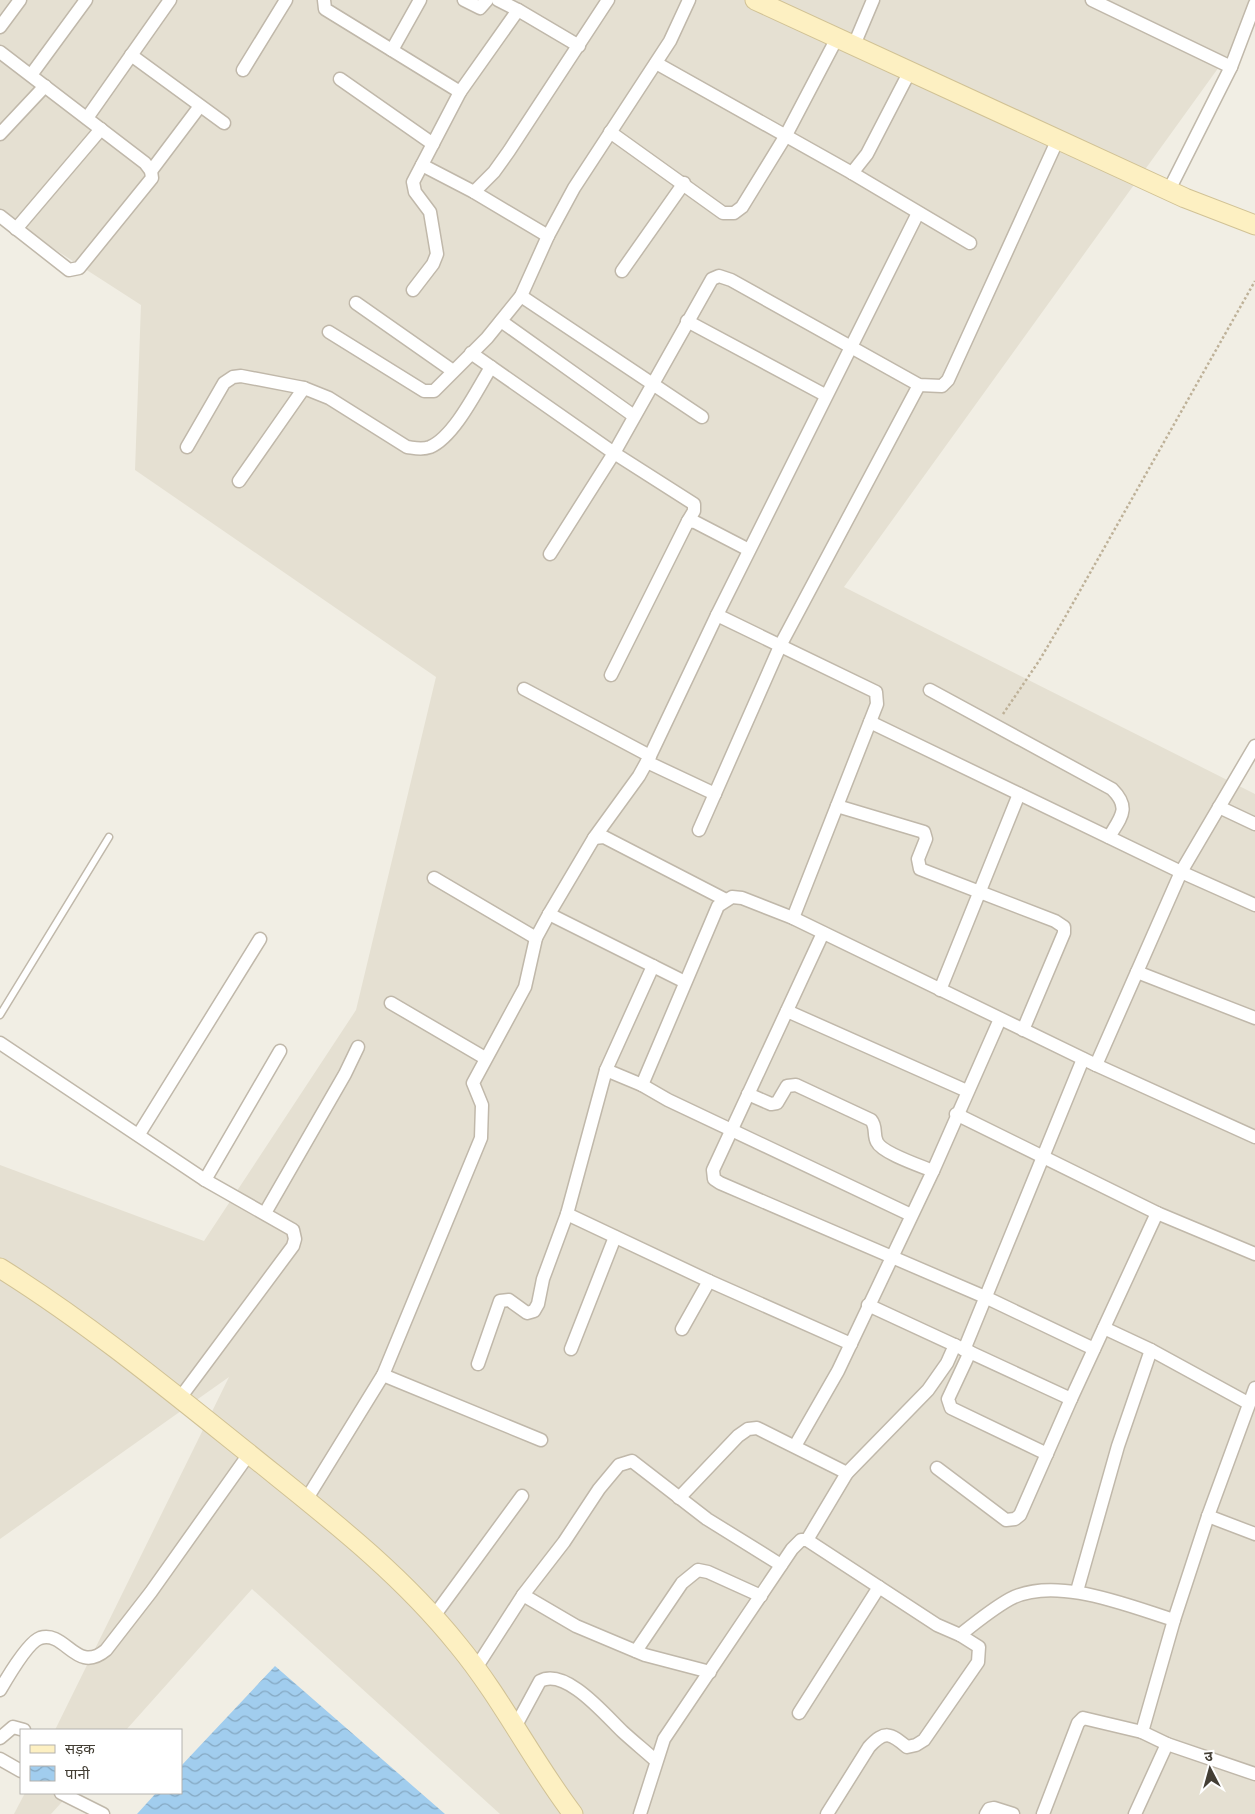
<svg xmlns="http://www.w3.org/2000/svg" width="1255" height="1814" viewBox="0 0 1255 1814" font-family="Commissioner,'Noto Sans Devanagari',sans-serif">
<defs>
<pattern id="water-waves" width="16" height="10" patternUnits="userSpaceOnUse" patternTransform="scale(1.25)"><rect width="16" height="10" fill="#a1cdee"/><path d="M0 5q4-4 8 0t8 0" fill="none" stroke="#85a8c2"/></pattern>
</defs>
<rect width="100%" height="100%" fill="#f1eee4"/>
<g fill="#e5e0d2">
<path d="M0,0H1255V17L844,587L1255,794V1814H500L252,1589L126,1730H55L229,1377L0,1539V1165L204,1241L356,1010L436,677L135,470L141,305L0,214Z"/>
<path d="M25,1793H70L51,1814H14Z"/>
</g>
<path fill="url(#water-waves)" d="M275,1666L445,1814H137L156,1793H181V1766Z"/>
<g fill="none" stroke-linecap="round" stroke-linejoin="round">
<defs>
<path id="lane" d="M0,1015L109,837"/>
<g id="street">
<path d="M324,0L325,9L460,92"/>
<path d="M464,0L480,8L487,0"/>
<path d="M498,0L518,10"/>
<path d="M1092,0L1231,67"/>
<path d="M0,27L20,0"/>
<path d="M854,45L873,0"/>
<path d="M392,50L420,0"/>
<path d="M0,52L145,163L151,171L152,178L79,268L69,270L0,216"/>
<path d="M131,55L224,123"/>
<path d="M656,63L852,173L867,154L910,71"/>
<path d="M243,70L286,0"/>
<path d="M31,75L86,0"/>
<path d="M340,79L433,144"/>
<path d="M87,118L170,0"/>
<path d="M610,132L723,213H734L742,207L785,137L837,38"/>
<path d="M0,134L45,86"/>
<path d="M422,165L474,192L548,236"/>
<path d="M151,171L200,106"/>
<path d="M852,173L970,243"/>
<path d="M1169,190L1231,67L1255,4"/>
<path d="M474,192L494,172L509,151L608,0"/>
<path d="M16,229L101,129"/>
<path d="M622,271L684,183"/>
<path d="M413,290L433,264L437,254L430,212L415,192L413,182L460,92L518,10L579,46"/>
<path d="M521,296L702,417"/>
<path d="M356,303L453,371"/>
<path d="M501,321L634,416"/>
<path d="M687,321L825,395"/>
<path d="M329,332L424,391H434L487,338L521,296L548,236L574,188L670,41L689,0"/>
<path d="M471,353L614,453L694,504V511L688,521"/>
<path d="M187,447L224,383L233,377L241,376L304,388L329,398L407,447C415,448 422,450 430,447C454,437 477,390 491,367"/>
<path d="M239,481L304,388"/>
<path d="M550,554L614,453L712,279L719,276L731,280L919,385L942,386L948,380L1058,139"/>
<path d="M717,615L876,692L877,704L793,918"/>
<path d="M611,675L688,521L695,522L749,550"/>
<path d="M524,689L650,756"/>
<path d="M930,690L1112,789C1131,808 1121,817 1109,837"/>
<path d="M870,722L1181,872L1255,905"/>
<path d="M647,762L715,794"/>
<path d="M837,806L924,832L926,839L918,859L920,869L1055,921L1064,927V933L1023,1030"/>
<path d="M1219,807L1255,824"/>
<path d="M699,830L781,644L919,385"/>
<path d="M594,838L604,837L726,900"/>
<path d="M434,878L536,938"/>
<path d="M549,914L685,982"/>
<path d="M823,933L713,1170L714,1179L720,1183L985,1297L1094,1349"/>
<path d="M1137,972L1255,1018"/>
<path d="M940,990L1019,794"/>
<path d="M391,1003L485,1058"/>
<path d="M787,1011L967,1091"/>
<path d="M0,1043L205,1180L293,1230L295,1239L293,1246L180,1398"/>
<path d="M1096,1065L1181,872L1255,746"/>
<path d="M606,1070L642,1085L718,906L732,897L742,898L793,918L1096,1065L1255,1137"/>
<path d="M642,1085L668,1100L911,1215"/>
<path d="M748,1094L771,1104L777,1103L787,1086L796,1085L871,1120C877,1127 873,1135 877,1142C882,1153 921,1166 933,1171"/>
<path d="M956,1114L1157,1213L1255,1254"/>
<path d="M139,1134L260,939"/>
<path d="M205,1180L280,1051"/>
<path d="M265,1213L345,1074L358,1047"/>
<path d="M567,1214L709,1281"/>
<path d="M868,1305L1071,1399L1157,1213"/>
<path d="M1104,1328L1151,1350L1248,1403"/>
<path d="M682,1329L709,1281L851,1344"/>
<path d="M571,1349L615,1237"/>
<path d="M964,1350L1083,1059"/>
<path d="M970,1352L948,1399L951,1408L1047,1454"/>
<path d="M478,1364L500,1301L509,1300L527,1313L534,1311L538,1304L543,1279L567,1214L606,1070L653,966"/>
<path d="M383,1375L541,1440"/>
<path d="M1255,1388L1208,1516L1174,1620L1142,1732L1167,1744L1255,1774"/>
<path d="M795,1446L838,1371L933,1171L1000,1019"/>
<path d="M937,1468L1006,1520L1015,1519L1020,1515L1071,1399"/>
<path d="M679,1498L738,1436L748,1429L757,1428L847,1473"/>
<path d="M306,1500L383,1375L481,1138L482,1105L473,1083L525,987L536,938L549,914L594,838L639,776L650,756L717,615L918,213"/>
<path d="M1208,1516L1255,1534"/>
<path d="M807,1540L847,1473L928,1390L947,1363L955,1345"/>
<path d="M1077,1591L1118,1446L1151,1350"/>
<path d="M523,1595L576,1626L645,1655L710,1672"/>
<path d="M434,1616L522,1496"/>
<path d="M636,1651L682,1583L698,1570L708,1572L761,1596"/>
<path d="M476,1668L523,1595L564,1542L599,1489L619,1465L632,1461L707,1519L781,1565"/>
<path d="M0,1690C7,1678 28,1642 40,1638C66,1630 76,1675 106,1650L151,1592L249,1454"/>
<path d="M799,1713L879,1587"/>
<path d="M514,1729L540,1681C566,1667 606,1716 623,1732C634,1742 645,1751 655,1760"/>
<path d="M0,1738L13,1727L24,1730"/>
<path d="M0,1759L21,1771"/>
<path d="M61,1793L103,1814"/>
<path d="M640,1814L664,1739L792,1549L801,1540H807L937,1625L960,1635C975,1623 992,1609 1010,1599C1055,1575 1129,1606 1174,1620"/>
<path d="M827,1814L869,1747C885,1730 890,1733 907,1747L916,1745L924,1740L978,1662L979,1647L960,1635"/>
<path d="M986,1814L989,1809L994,1808L1013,1814"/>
<path d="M1043,1814L1078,1723L1083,1718L1142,1732"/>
<path d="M1135,1814L1167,1744"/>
</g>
<g id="secondary">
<path d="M755,0L1185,198L1255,225"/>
<path d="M0,1268C88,1323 167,1388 248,1453C322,1513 398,1570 458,1645C501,1697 532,1760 573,1814"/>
</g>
</defs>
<use href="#lane" stroke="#c0b8aa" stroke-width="9"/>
<use href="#street" stroke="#c0b8aa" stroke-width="15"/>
<use href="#secondary" stroke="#d1c295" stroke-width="21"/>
<path stroke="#beb198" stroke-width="2.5" stroke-dasharray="2.5 2.5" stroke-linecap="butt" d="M1003,714L1039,661L1064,619L1255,281"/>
<use href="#lane" stroke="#fff" stroke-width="6"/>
<use href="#street" stroke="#fff" stroke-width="12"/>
<use href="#secondary" stroke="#fdf0c2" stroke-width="19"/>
</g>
<rect x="20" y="1729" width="162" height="65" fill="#ffffff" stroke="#b4b2ae"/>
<rect x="30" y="1745" width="25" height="8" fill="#fdf0c2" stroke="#b4b2ae"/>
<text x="65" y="1754" font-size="15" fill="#433e34">सड़क</text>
<rect x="30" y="1766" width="25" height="15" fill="url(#water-waves)" stroke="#b4b2ae"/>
<text x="65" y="1779" font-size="15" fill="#433e34">पानी</text>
<g transform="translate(1210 1769) rotate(354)" stroke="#ffffff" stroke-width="4" paint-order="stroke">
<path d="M0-4L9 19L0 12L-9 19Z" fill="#433e34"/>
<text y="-8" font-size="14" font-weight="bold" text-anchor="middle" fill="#433e34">उ</text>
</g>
</svg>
